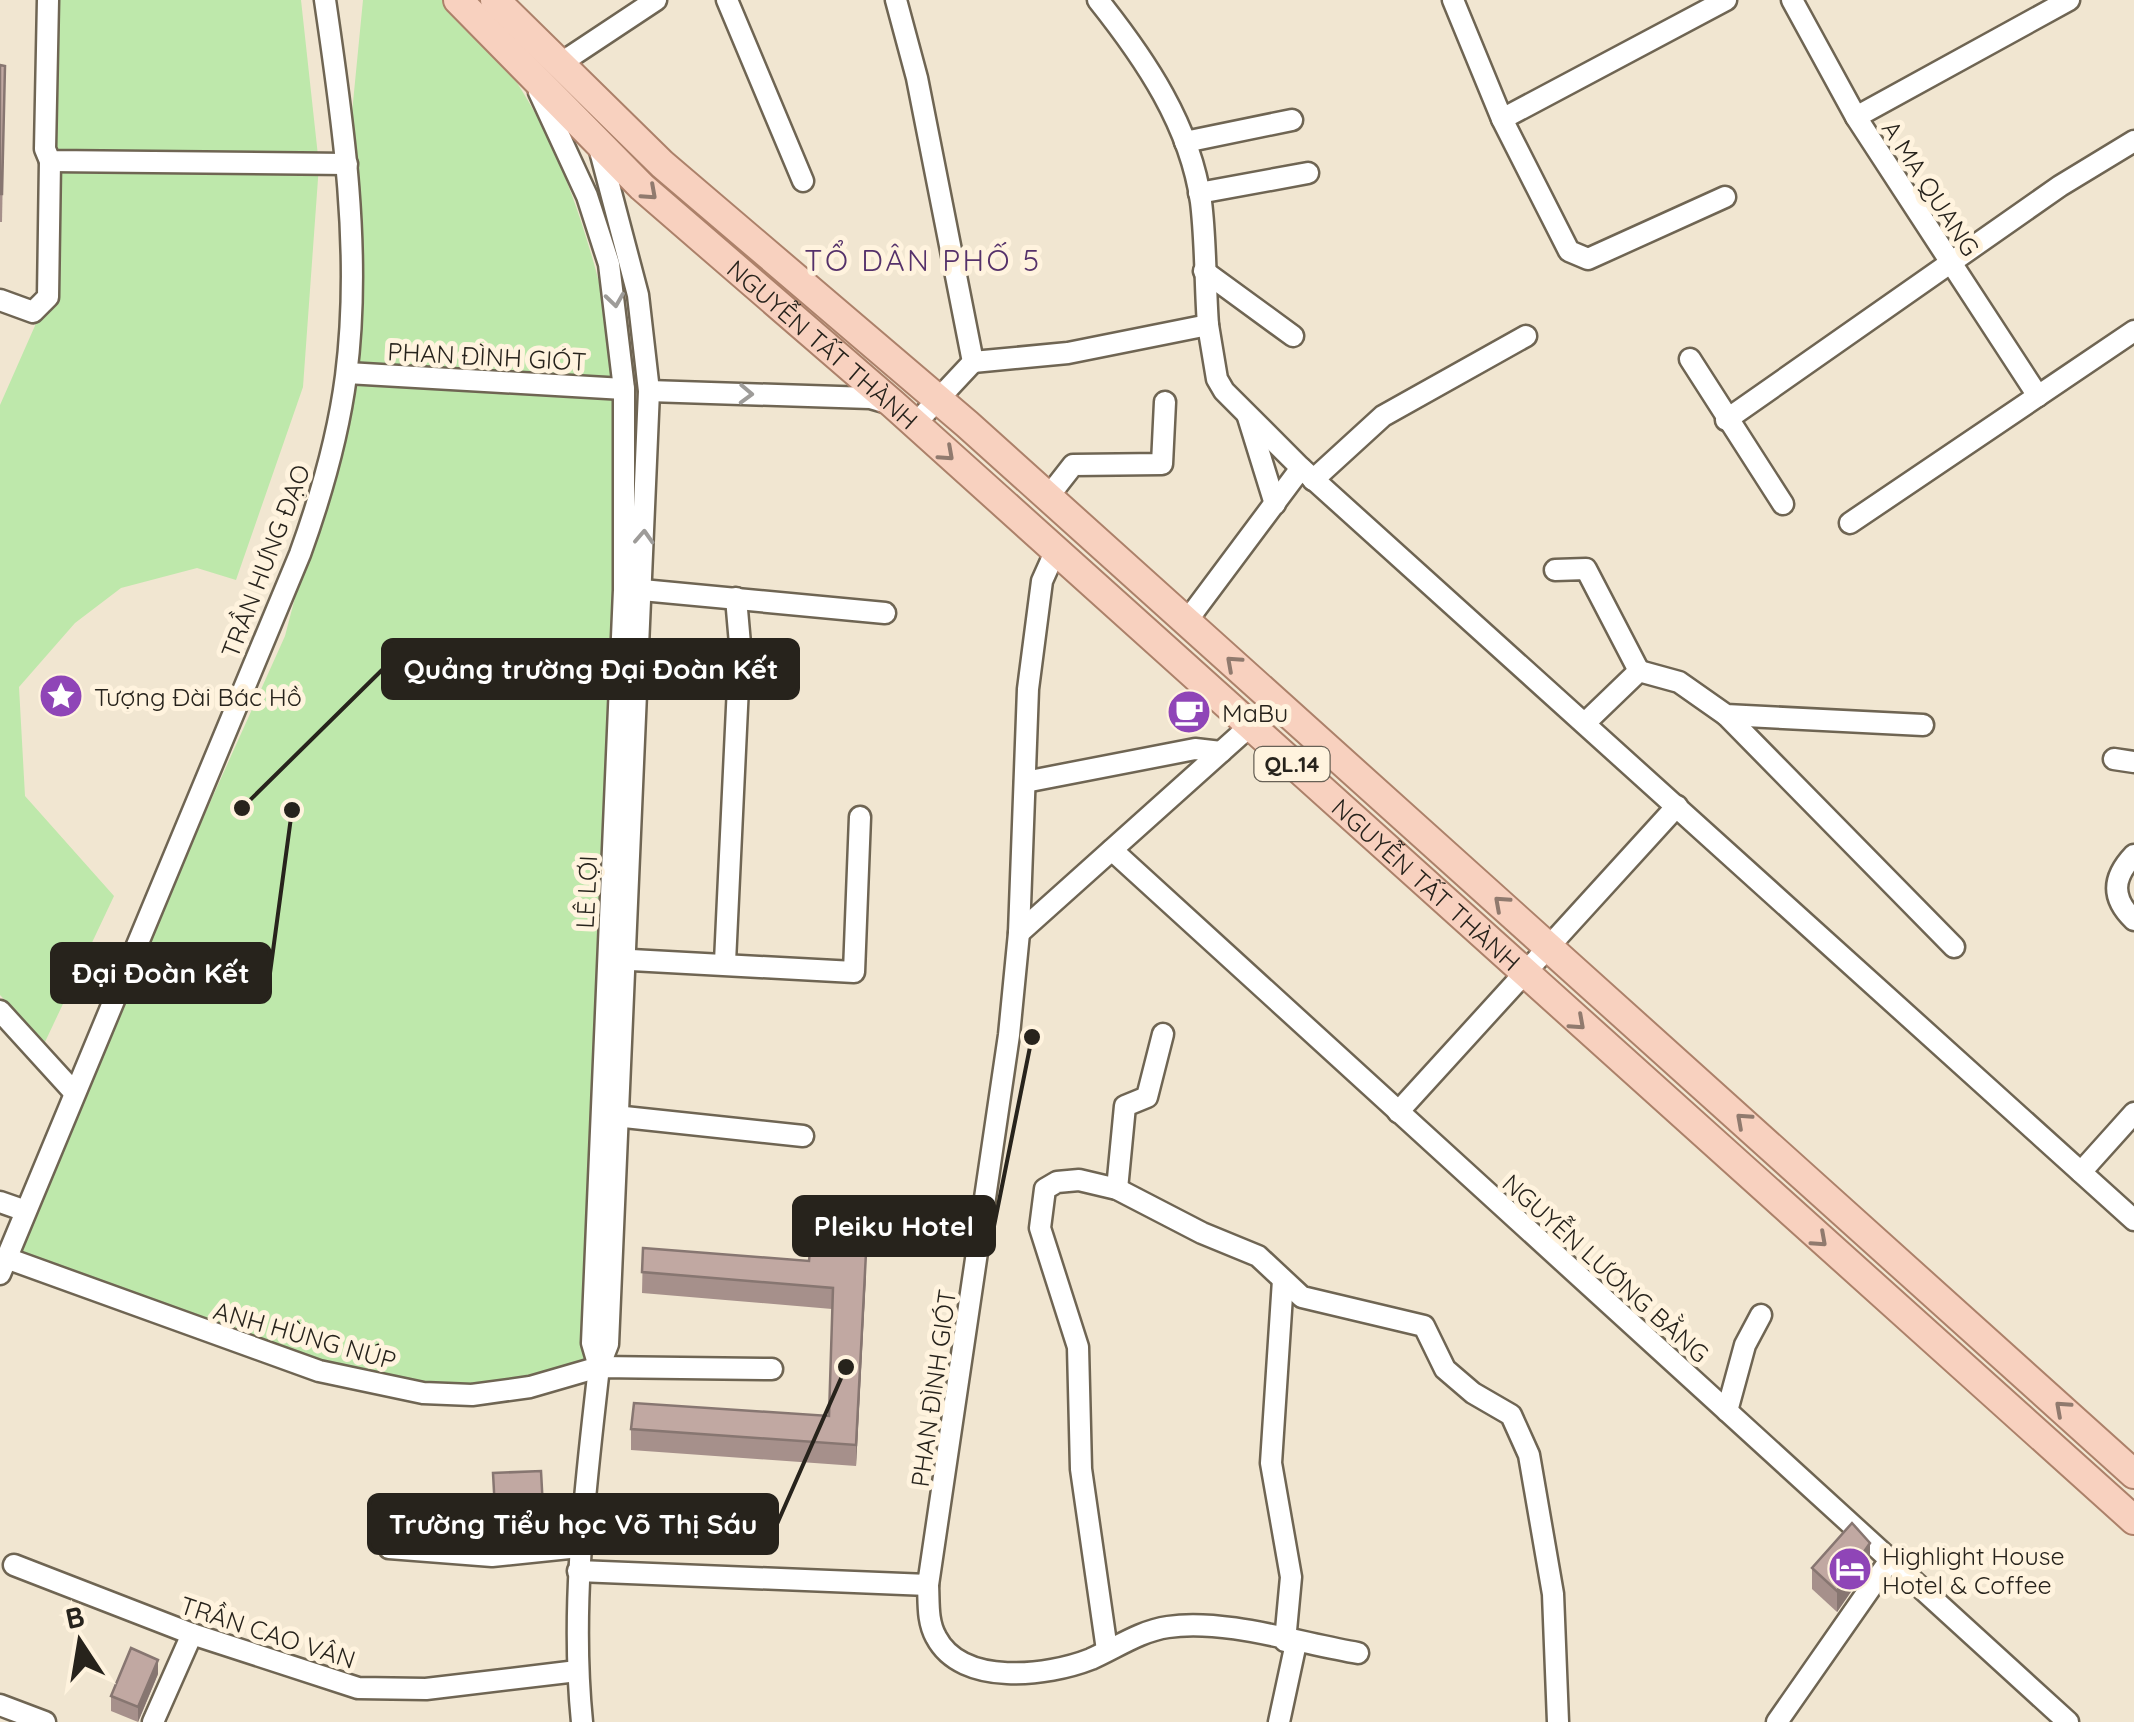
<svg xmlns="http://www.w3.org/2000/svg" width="2134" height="1722" viewBox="0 0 2134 1722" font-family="Quicksand,sans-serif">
<rect width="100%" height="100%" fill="#f1e6d1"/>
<g fill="#bee8ab">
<path d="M47,0H301L319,165L303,387L236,580L197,568L121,588L75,623L19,687L25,796L114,896L45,1042L0,995V405L45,303Z"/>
<path d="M363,0H449C466,19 485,38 500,58C572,155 599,274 624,389L599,1367L530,1387L423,1393L116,1301L10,1247L285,636L326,479L347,373V164Z"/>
</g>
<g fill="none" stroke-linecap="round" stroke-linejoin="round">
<defs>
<g id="minor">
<path d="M48,0L45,149L50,161L347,164"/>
<path d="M727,0L803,181"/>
<path d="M896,0L917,78L973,362L915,424"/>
<path d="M1453,0L1502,119L1569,251L1588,259L1725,197"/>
<path d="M1792,0L1856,117L2038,396"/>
<path d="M558,65L656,0"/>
<path d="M539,92L587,196L609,264L624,389V590L592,1343L599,1367C586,1485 570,1603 582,1722"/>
<path d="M1856,117L2069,0"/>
<path d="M1502,119L1726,0"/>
<path d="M1185,142L1292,120"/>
<path d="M599,147L638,295L649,391L608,1344L599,1367"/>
<path d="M1199,193L1308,173"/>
<path d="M1204,271L1293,336"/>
<path d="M0,300L33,312L48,297L50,161"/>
<path d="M1208,325L1217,379L1224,391L1301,468L2134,1220"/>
<path d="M1690,359L1783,504"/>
<path d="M973,362L1068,353L1208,325C1205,284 1206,242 1201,202C1190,125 1145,59 1098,0"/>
<path d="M347,373L624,389"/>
<path d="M649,391L870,398L891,404"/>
<path d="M1248,417L1275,504"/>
<path d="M1726,420L2060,186L2134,141"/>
<path d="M1313,480L1383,416L1526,336"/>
<path d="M1048,497L1073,465L1162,464L1165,402"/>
<path d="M1850,523L2134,331"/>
<path d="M1555,570L1586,569L1639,671"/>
<path d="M642,590L885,613"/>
<path d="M1186,622L1301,468"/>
<path d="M1726,715L1954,947"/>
<path d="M1585,723L1639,671L1679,682L1726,715L1923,725"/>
<path d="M2114,759L2134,762"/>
<path d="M1025,782L1195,749L1221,752"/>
<path d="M1112,850L2068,1722"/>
<path d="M2134,855C2113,877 2110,897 2134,920"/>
<path d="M1019,933L1250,726"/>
<path d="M613,959L854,972L860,817"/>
<path d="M725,962L740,644L736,598"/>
<path d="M0,1011L73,1091"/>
<path d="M1398,1112L1677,806"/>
<path d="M615,1116L803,1136"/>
<path d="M2081,1172L2134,1113"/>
<path d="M1117,1189L1125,1106L1147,1097L1163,1034"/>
<path d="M0,1202L23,1210"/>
<path d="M6,1258L319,1371L423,1393L472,1395L530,1387L599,1367L772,1369"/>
<path d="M0,1274L300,554C321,496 338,438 346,376C362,252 343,122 325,0"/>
<path d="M1283,1280L1271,1463L1291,1577L1285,1641"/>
<path d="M1727,1411L1745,1345L1761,1315"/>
<path d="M389,1548L492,1556L579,1547"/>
<path d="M14,1565L192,1634L358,1688L426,1689L577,1671"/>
<path d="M578,1571L928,1585L1009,1035L1019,933L1028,689L1042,581L1055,552"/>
<path d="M928,1585C929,1602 927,1621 936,1637C962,1687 1048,1676 1091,1659C1116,1648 1140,1631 1168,1627C1223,1618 1303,1644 1358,1653"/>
<path d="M1107,1650L1081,1469L1078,1347L1040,1228L1045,1189L1057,1182L1079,1180L1117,1189L1202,1233L1258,1256L1302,1297L1424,1326L1445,1369L1473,1393L1511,1415L1529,1455L1553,1594L1558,1722"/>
<path d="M0,1705L45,1722"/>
<path d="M153,1722L192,1634"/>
<path d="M1279,1722L1296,1643"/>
<path d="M1777,1722L1890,1560"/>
</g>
<g id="major">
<path id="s1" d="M458,0L642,187L893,404L2134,1520"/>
<path d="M495,0L662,164L967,424L2134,1474"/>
</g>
</defs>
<use href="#minor" stroke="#6f6553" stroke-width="25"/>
<use href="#major" stroke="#ac816a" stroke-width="32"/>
<use href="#minor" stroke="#fff" stroke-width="20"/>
<use href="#major" stroke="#f8d1bf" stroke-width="28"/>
</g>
<g fill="#a6908b">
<path d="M0,65L5,66L2,222H0Z"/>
<path d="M643,1248L866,1274L856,1466L631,1450V1429L829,1416L832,1309L642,1293Z"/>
<path d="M541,1471L543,1529L495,1531L493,1473Z"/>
<path d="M1870,1564L1837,1612L1812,1589V1568Z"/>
<path d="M158,1674L138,1722L111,1711V1696Z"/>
</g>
<g fill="#877671">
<path d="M866,1253V1274L856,1466V1445Z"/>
<path d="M1870,1543V1564L1837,1612V1591Z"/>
<path d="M158,1660V1674L138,1722V1707Z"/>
</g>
<g fill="#c1a8a2" stroke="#877671" stroke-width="2.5">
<path d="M0,65L5,66L2,194H0Z"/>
<path d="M643,1248L809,1261L810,1250L866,1253L856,1445L631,1429L634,1403L829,1416L833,1288L642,1272Z"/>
<path d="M541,1471L543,1508L495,1510L493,1473Z"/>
<path d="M1852,1523L1870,1543L1837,1591L1812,1568Z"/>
<path d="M131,1648L158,1660L138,1707L111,1696Z"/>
</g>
<defs><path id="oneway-chevron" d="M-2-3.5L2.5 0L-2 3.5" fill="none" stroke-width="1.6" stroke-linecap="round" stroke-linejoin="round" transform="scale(2.5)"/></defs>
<g stroke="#907a6e">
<use href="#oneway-chevron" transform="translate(650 193) rotate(42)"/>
<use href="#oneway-chevron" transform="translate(947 454) rotate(42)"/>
<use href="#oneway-chevron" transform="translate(1233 663) rotate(-138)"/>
<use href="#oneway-chevron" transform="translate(1501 903) rotate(-138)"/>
<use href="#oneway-chevron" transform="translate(1578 1023) rotate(42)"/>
<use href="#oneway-chevron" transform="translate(1743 1120) rotate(-138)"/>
<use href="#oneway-chevron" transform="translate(1820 1240) rotate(42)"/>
<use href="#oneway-chevron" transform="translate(2062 1408) rotate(-138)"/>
</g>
<g stroke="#9e9c99">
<use href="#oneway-chevron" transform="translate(615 300) rotate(82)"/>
<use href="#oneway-chevron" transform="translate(746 394) rotate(2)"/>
<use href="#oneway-chevron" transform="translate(644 537) rotate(-87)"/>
</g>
<defs>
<symbol id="sight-disc" viewBox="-11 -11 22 22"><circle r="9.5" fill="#8f45b7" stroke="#fff3de"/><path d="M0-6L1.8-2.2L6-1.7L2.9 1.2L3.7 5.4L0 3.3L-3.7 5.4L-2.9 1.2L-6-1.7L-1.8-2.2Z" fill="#fff"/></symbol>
<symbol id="cafe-disc" viewBox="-11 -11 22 22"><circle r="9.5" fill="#8f45b7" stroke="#fff3de"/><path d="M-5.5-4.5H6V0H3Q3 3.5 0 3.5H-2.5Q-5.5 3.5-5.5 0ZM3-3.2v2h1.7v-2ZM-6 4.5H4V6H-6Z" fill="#fff"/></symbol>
<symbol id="hotel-disc" viewBox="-11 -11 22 22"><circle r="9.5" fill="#8f45b7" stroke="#fff3de"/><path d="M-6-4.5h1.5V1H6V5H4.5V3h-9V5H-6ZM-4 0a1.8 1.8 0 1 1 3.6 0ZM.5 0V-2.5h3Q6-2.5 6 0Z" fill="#fff"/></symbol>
</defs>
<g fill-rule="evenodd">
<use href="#sight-disc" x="36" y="671" width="50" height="50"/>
<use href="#cafe-disc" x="1164" y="687" width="50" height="50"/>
<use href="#hotel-disc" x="1825" y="1544" width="50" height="50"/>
</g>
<g text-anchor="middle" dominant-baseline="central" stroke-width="10" stroke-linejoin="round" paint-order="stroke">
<rect fill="#fff3de" stroke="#686156" stroke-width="2.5" x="1254.5" y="747" width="75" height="34" rx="8"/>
<g font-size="22" font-weight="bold" fill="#27231c">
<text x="1292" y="764">QL.14</text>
</g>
<g font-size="25" fill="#27231c" stroke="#fff3de">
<text transform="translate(1931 188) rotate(57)">A MA QUANG</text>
<text stroke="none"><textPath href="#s1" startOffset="502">NGUYỄN TẤT THÀNH</textPath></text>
<text transform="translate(487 356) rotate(3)">PHAN ĐÌNH GIÓT</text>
<text transform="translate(265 561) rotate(-69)">TRẦN HƯNG ĐẠO</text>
<text stroke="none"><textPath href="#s1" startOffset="1312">NGUYỄN TẤT THÀNH</textPath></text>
<text transform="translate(586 892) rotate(-87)">LÊ LỢI</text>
<text transform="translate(1606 1268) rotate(42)">NGUYỄN LƯƠNG BẰNG</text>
<text transform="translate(305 1335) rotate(16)">ANH HÙNG NÚP</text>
<text transform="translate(933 1388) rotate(-82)">PHAN ĐÌNH GIÓT</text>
<text transform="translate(268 1632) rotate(18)">TRẦN CAO VÂN</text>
</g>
<g font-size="25" fill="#27231c" stroke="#fff3de" text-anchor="start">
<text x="94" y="696">Tượng Đài Bác Hồ</text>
<text x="1222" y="712">MaBu</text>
<text x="1882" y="1555">Highlight House<tspan x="1882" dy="29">Hotel &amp; Coffee</tspan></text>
</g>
<g font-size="30" letter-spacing="2.5" fill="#55316a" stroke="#fff3de">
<text x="923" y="260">TỔ DÂN PHỐ 5</text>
</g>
</g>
<path fill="none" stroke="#27231c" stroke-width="4" d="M242 808L383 669M292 810L270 973M1032 1037L994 1226M846 1367L777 1524"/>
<g fill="#27231c" stroke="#fff3de" stroke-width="4">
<circle cx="242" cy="808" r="10"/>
<circle cx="292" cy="810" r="10"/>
<circle cx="1032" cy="1037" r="10"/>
<circle cx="846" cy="1367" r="10"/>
</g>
<g fill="#27231c" stroke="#27231c" stroke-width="4">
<rect x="383" y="640" width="415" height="58" rx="10"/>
<rect x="52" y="944" width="218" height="58" rx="10"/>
<rect x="794" y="1197" width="200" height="58" rx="10"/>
<rect x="369" y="1495" width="408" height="58" rx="10"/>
</g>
<g font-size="28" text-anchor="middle" font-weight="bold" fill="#fff">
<text x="591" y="679">Quảng trường Đại Đoàn Kết</text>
<text x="161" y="983">Đại Đoàn Kết</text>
<text x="894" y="1236">Pleiku Hotel</text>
<text x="573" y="1534">Trường Tiểu học Võ Thị Sáu</text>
</g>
<g transform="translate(80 1642) rotate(348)" stroke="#fff3de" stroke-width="8" paint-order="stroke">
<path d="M0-8L18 38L0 25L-18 38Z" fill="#27231c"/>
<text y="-15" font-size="28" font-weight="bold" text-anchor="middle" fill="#27231c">B</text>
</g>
</svg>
